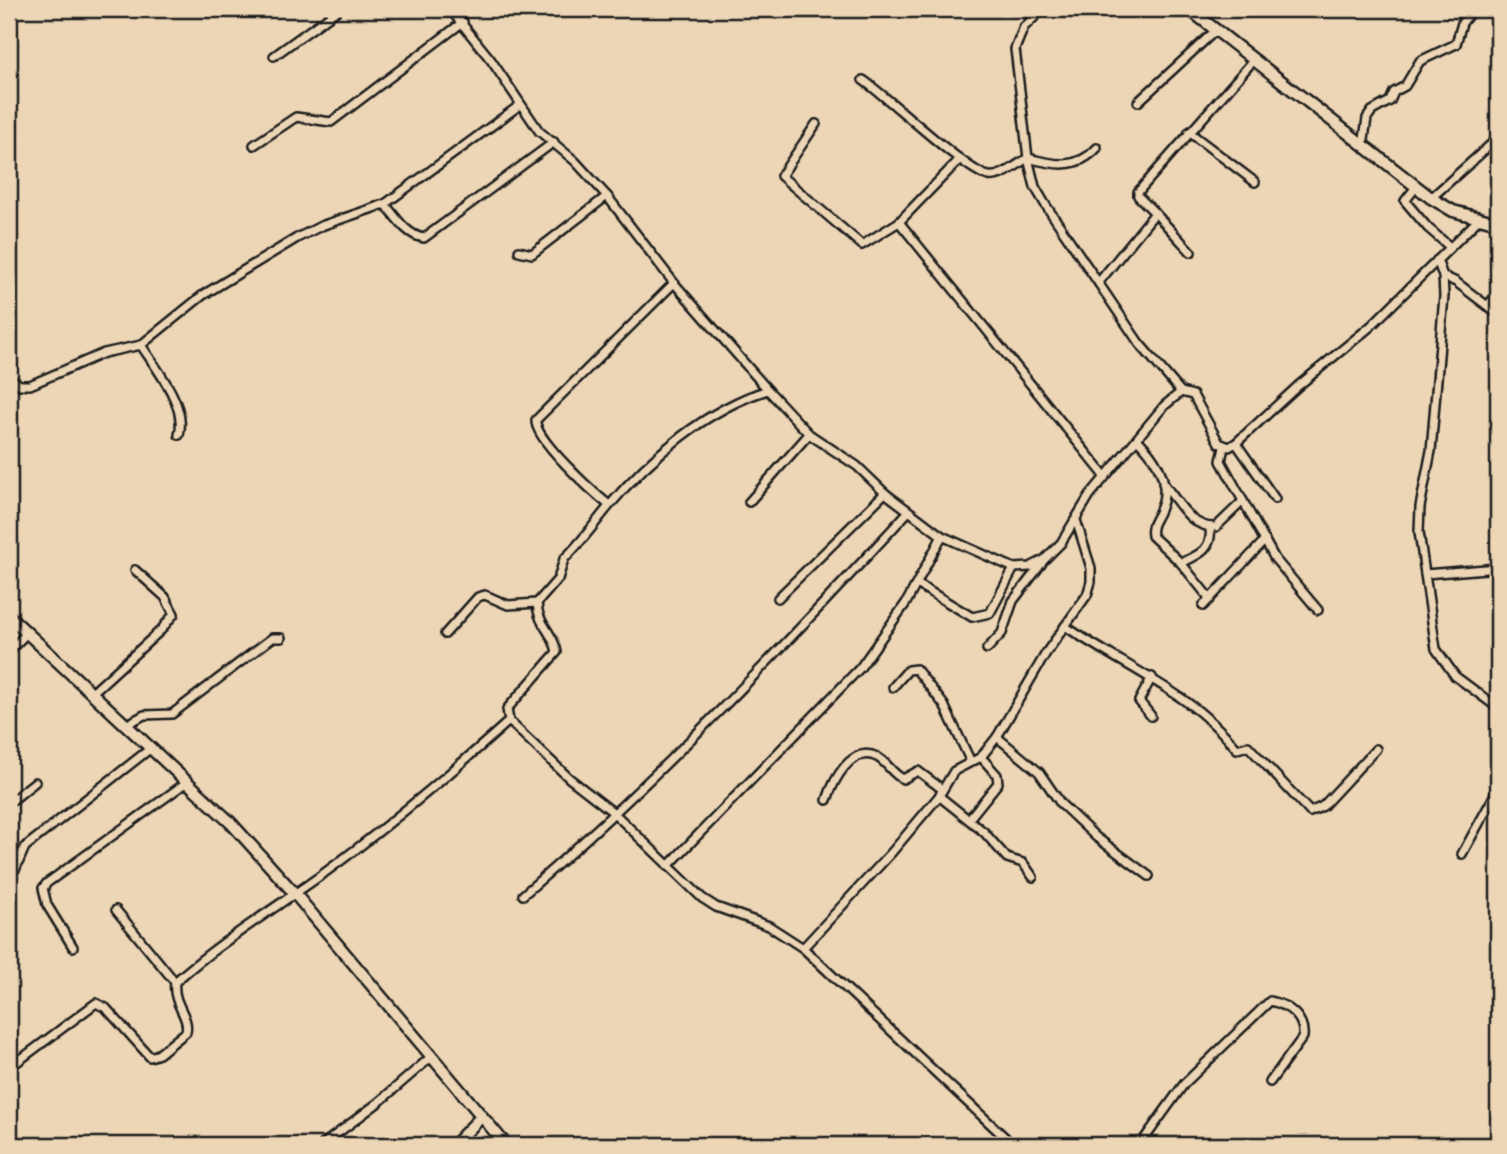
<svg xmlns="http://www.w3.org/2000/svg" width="1507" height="1154" viewBox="0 0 1507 1154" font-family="Pangolin,sans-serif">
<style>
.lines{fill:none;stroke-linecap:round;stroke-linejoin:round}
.minor-casing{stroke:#1c1c1c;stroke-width:12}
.tertiary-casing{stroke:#1c1c1c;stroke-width:15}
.minor{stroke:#edd6b6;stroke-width:7}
.tertiary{stroke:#edd6b6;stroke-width:10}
</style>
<rect width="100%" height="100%" fill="#edd6b6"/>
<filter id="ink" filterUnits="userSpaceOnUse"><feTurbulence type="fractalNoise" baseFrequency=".0143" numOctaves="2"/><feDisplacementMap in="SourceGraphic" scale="14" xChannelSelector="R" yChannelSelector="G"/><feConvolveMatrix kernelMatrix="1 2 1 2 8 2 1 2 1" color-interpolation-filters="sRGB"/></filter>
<g filter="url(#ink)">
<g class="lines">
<defs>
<g id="minor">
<path d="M450,9L491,60L539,131L575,161L607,196L674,283L768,390L809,434L857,466L885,493L942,536L1014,568L1030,567L1044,560L1061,543L1090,495L1164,406L1181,392L1193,395L1219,443L1229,447L1236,443L1298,386L1371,326L1479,219"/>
<path d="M1023,9L1033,17"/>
<path d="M274,56L339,9"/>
<path d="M863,80C888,97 969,174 989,176C1002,178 1017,164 1028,158L1015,49L1024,27L1043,9"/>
<path d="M1138,102L1216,30"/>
<path d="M816,124L781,176L862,245L899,222L959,160"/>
<path d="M1189,132L1255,182"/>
<path d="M254,145L296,117L331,122L463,22"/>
<path d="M1363,146L1367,118L1372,111L1390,101L1394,92L1405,86L1420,61L1456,44L1462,23L1473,9"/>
<path d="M1028,158L1035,187L1045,204L1139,343L1181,392"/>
<path d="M1028,158C1054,165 1077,170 1097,148"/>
<path d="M1416,187L1405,201L1428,228L1450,247"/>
<path d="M1431,198L1498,138"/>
<path d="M385,204C395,216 407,236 424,238L554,142"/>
<path d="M1155,213L1191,252"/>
<path d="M899,222L1105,476"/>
<path d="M519,251L532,254L607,196"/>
<path d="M1437,260L1443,276L1444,296L1431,451L1420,507L1419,532L1425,574L1436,649L1455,676L1498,708"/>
<path d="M1443,276L1456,282L1498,314"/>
<path d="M1099,282L1155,213L1138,196V192L1253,61"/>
<path d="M1488,305L1498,293"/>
<path d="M141,345L203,295L297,238L321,226L385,204L520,105"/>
<path d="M9,378L20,385H30L104,353L141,345C157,370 187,405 179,435"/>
<path d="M1138,440C1156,458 1172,483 1160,510C1156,520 1150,524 1152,536L1181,563L1210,599"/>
<path d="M1236,443L1275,499"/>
<path d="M1224,447L1221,461L1275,559L1318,610"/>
<path d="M1163,483C1178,501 1191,529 1216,527L1243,501"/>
<path d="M749,502L809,434"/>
<path d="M609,505C594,493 533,438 536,420L674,283"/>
<path d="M1181,563C1198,555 1213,550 1210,528"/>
<path d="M1425,574L1498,568"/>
<path d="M917,584L972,617L990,613L1014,568"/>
<path d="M778,598L885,493"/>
<path d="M1203,606L1265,540"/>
<path d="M1065,626C1124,667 1191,692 1237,749L1248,746L1310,812L1323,806L1376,749"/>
<path d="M445,634L478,597L485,595L508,605L537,603"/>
<path d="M987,649L1002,633L1013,601L1042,563"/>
<path d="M9,651L26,634"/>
<path d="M893,687L908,670L916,669L944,705L970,760"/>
<path d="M92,693L161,630L174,614L165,597L135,570"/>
<path d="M1151,716L1139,701L1152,677"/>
<path d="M509,721L569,778L614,813L702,898L716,907L769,926L803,948L1013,1145"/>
<path d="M126,725L144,715L172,714L272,638H281"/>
<path d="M997,737L1039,772L1061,804L1096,837L1149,876"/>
<path d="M939,796L984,832L1007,858L1023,863L1033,877"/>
<path d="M827,800C833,782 851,744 877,757C888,763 892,774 903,779L918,771L942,789"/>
<path d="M9,803L35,782"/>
<path d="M969,819L998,783L997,775L981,757"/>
<path d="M1462,854L1498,789"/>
<path d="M668,866L860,668L906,603L942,536"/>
<path d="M9,873L16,868L25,847L151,748"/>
<path d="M523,895C660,777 786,645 908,512"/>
<path d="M116,910L175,982"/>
<path d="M73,947L47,905L43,888L47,883L187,782"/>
<path d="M803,948L892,852L939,796L954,771L981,757L997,737L1046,653L1087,595L1091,582V568L1076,520"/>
<path d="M9,1068L96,1003L106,1008L150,1057L159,1054L186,1032C190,1016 172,1004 175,982C222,940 276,908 327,871C391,824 450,774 509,721L507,709L557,652C553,631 538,626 537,603L558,579L564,559C581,543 594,524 609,506C649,458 708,408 768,390"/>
<path d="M322,1145L379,1102L431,1057"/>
<path d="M994,1145L1003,1136"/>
<path d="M1140,1145L1184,1084L1270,1001C1289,1005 1305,1018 1303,1037L1270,1082"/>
</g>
<g id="tertiary">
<path d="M1189,9L1431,198L1453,211L1498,223"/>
<path d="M9,616L231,823L295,894L506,1145"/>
<path d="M454,1145L481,1117"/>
</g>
</defs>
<use href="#minor" class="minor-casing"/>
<use href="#tertiary" class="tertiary-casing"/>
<use href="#minor" class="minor"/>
<use href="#tertiary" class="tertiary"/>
</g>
</g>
<rect width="1507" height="1154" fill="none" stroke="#edd6b6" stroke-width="35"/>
<rect x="18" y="18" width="1472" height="1119" fill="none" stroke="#1c1c1c" stroke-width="2.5" filter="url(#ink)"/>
</svg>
